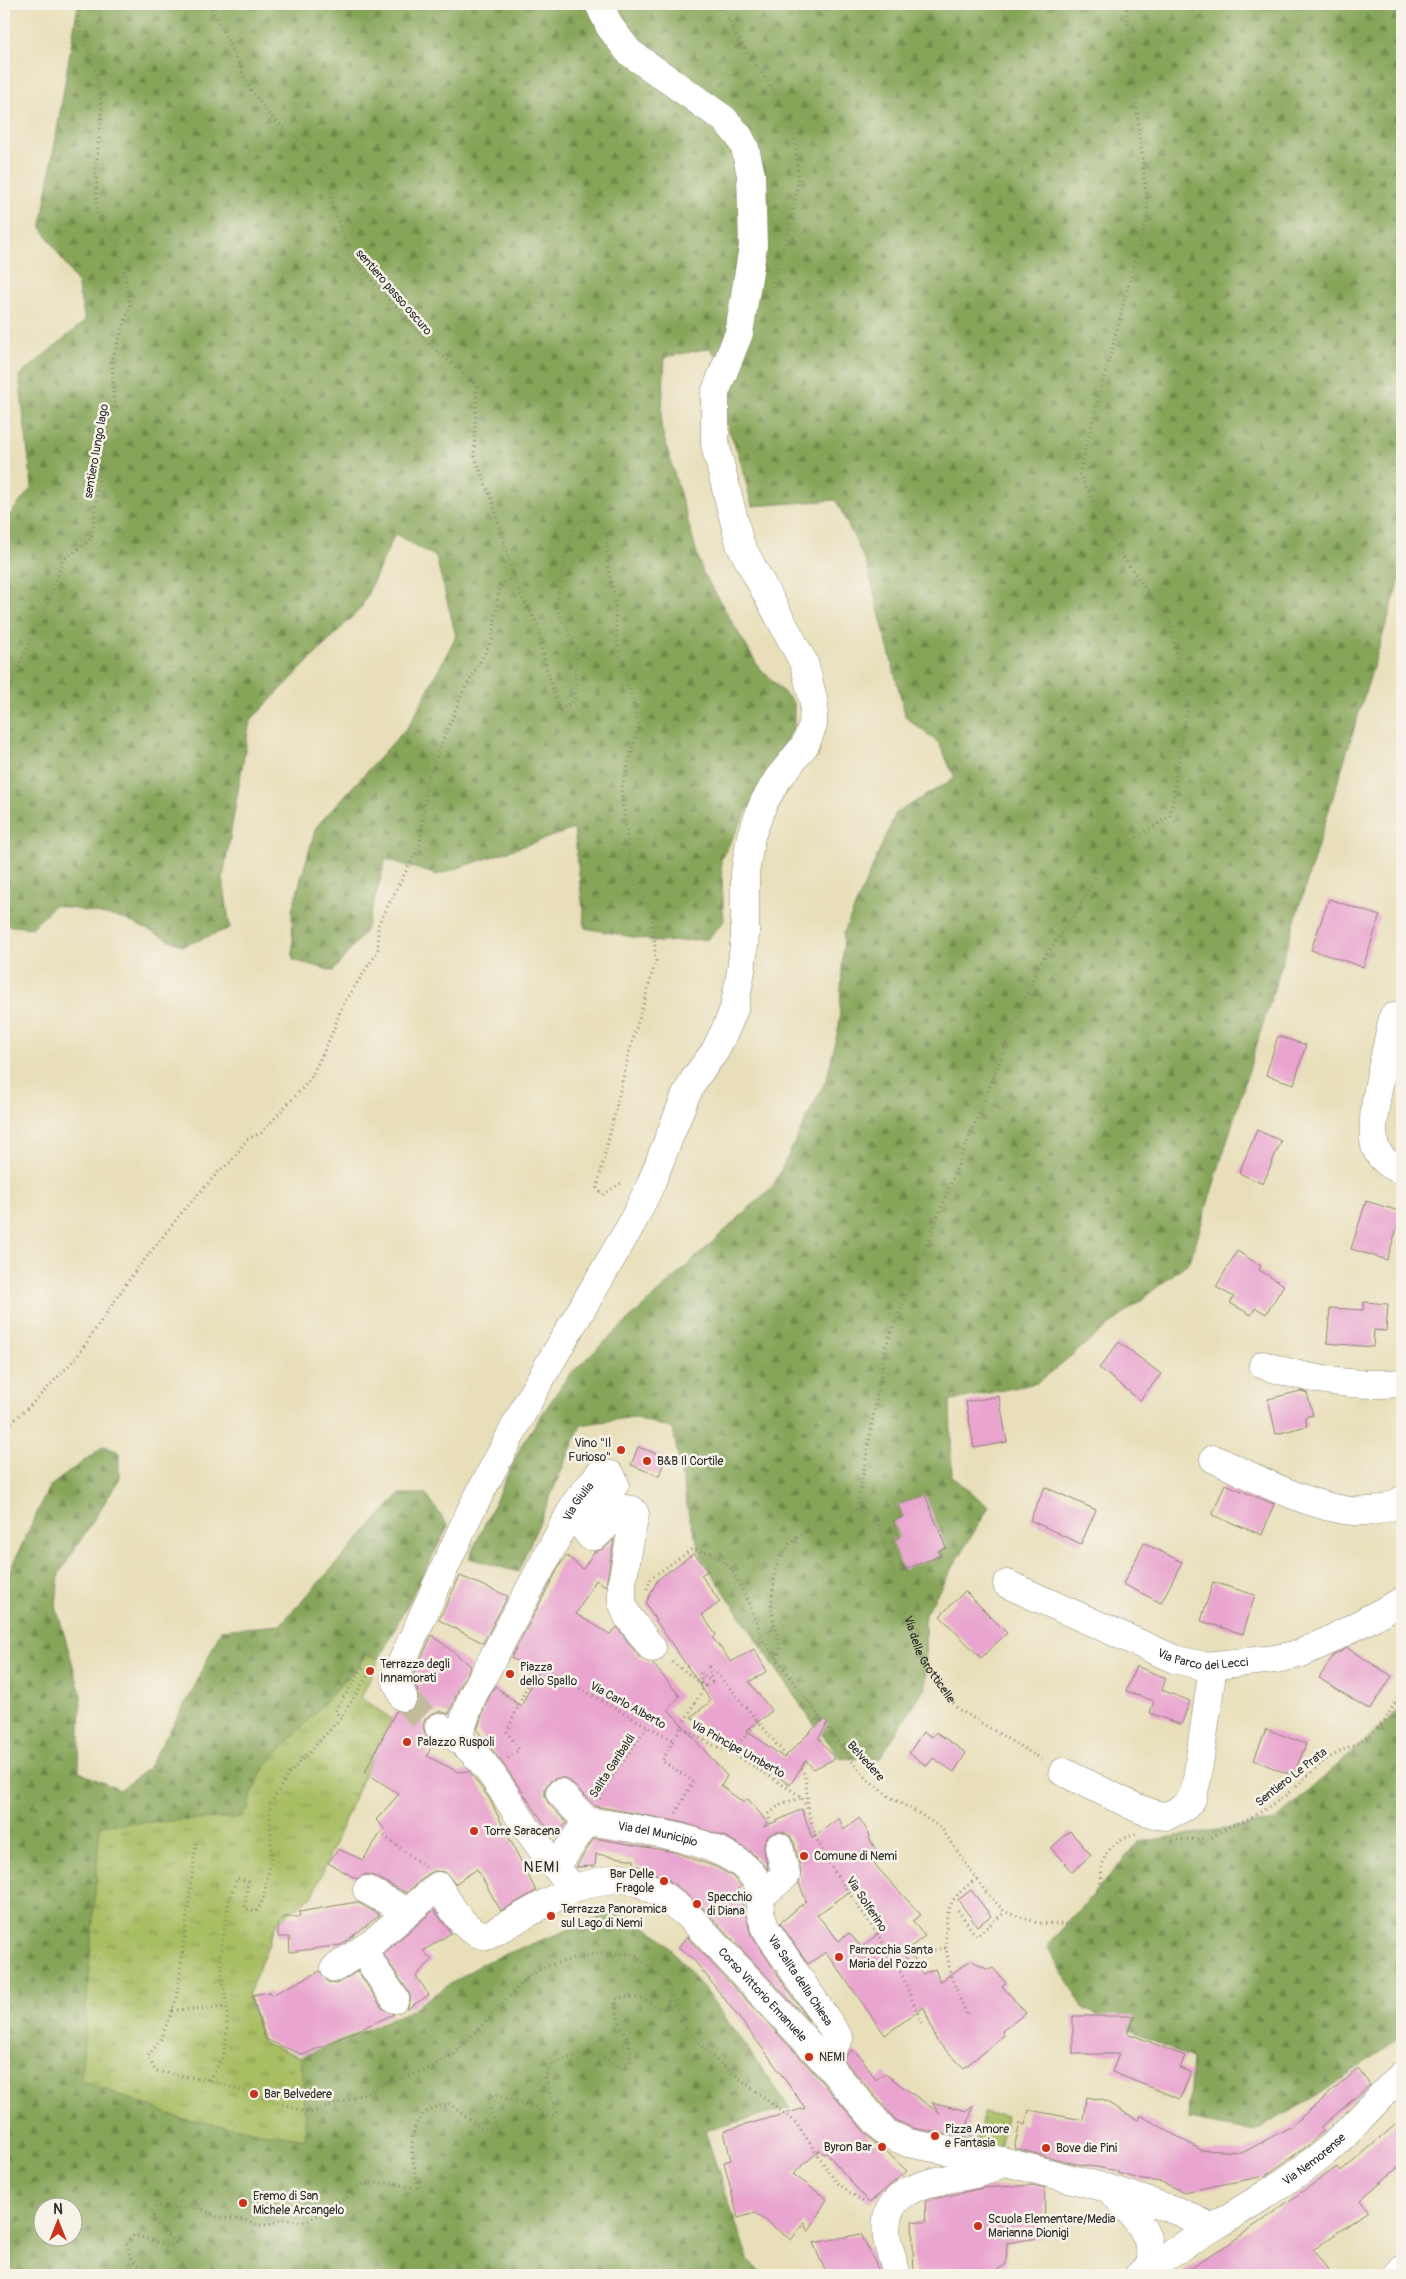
<svg xmlns="http://www.w3.org/2000/svg" width="1406" height="2279" viewBox="0 0 1406 2279" font-family="Pangolin,sans-serif">
<style>
.forest{fill:url(#forest-firs);stroke:#586842;fill-rule:evenodd}
.park{fill:url(#park-tufts);stroke:#6a7447}
.building{fill:#e9a4cf;fill-rule:evenodd}
.lines{fill:none;stroke-linecap:round;stroke-linejoin:round}
.minor-tunnel{stroke:#c2bb9d;stroke-width:28;stroke-dasharray:28 14;stroke-linecap:butt}
.minor-casing{stroke:#8a8572;stroke-width:29}
.major-casing{stroke:#8a8572;stroke-width:29}
.path{stroke:#8a8572;stroke-width:3;stroke-dasharray:1 4;stroke-linecap:butt}
.minor{stroke:#fff;stroke-width:28}
.major{stroke:#fff;stroke-width:28}
.poi-dot{fill:#c8321e;stroke:#f7f3e8;stroke-width:2}
.labels{text-anchor:middle;stroke-width:5;stroke-linejoin:round;paint-order:stroke}
.street-label{font-size:12px;fill:#2b2b2b;stroke:#f7f3e8}
.poi-label{font-size:12px;fill:#2b2b2b;stroke:#f7f3e8;text-anchor:start}
.quarter-label{font-size:15px;letter-spacing:1px;fill:#2b2b2b;stroke:#f7f3e8}
</style>
<defs>
<pattern id="forest-firs" width="22" height="20" patternUnits="userSpaceOnUse" patternTransform="scale(1.25)"><rect width="22" height="20" fill="#86a559"/><path d="M5 1l3.5 6h-7zM16 11l3.5 6h-7z" fill="#6e874a"/></pattern>
<pattern id="park-tufts" width="24" height="20" patternUnits="userSpaceOnUse" patternTransform="scale(1.25)"><rect width="24" height="20" fill="#a8be63"/><path d="M3 7l-1-3M5 7V3M7 7l1-3M15 17l-1-3M17 17v-4M19 17l1-3" fill="none" stroke="#899b52"/></pattern>
</defs>
<rect width="100%" height="100%" fill="#f7f3e8"/>
<filter id="ink" filterUnits="userSpaceOnUse"><feTurbulence type="fractalNoise" baseFrequency=".02" numOctaves="2"/><feDisplacementMap in="SourceGraphic" scale="10" xChannelSelector="R" yChannelSelector="G"/><feConvolveMatrix kernelMatrix="1 2 1 2 8 2 1 2 1" color-interpolation-filters="sRGB"/></filter>
<filter id="wash" filterUnits="userSpaceOnUse"><feTurbulence type="fractalNoise" baseFrequency=".0096" numOctaves="4" result="noise"/><feDisplacementMap in="SourceGraphic" scale="20" xChannelSelector="R" yChannelSelector="G"/><feGaussianBlur stdDeviation="1.12" result="paint"/><feColorMatrix in="noise" values="0 0 0 0 0 0 0 0 0 0 0 0 0 0 0 0 0 1.4 0 .05"/><feComposite in="paint" operator="in"/></filter>
<g filter="url(#wash)">
<rect width="100%" height="100%" fill="#e8dfba"/>
<g class="forest">
<path d="M78,4H1402V573L1190,1261L1037,1383L950,1401L952,1477L989,1507L925,1614L926,1686L879,1759L841,1758L812,1722L703,1560L689,1516L673,1429L633,1417L581,1425L518,1572L469,1558L522,1444L568,1376L773,1186L827,1078L839,1026L844,932L896,813L955,778L939,743L906,718L867,565L836,500L752,506L739,455L720,409L729,375L710,348L665,357L661,427L702,571L758,666L794,703V728L721,859L724,921L708,939L659,942L585,928L574,829L437,875L386,859L366,930L333,971L293,960L292,910L316,827L410,724L456,636L436,557L395,534L361,608L250,721L223,878L230,928L183,946L122,918L54,905L32,928L4,925V522L32,487L19,376L85,321L77,282L41,227Z"/>
<path d="M104,1446L119,1452V1480L59,1574L56,1606L81,1694L79,1772L120,1790L147,1769L191,1694L221,1630L280,1625L400,1494H426L448,1526L379,1659L366,1654L359,1664L321,1705L392,1719L365,1772L313,1895L277,1922L248,1995L263,2042L301,2057L409,2011L483,1963L606,1915L626,1914L662,1938L709,1995L790,2108L705,2131L749,2262L764,2275H4V1583L49,1487ZM42,2206H72V2236H42Z"/>
<path d="M1402,1707V2036L1317,2096L1254,2131L1188,2119L1192,2058L1084,2009L1047,1946L1139,1842L1275,1821Z"/>
</g>
<g class="park">
<path d="M366,1654L379,1659L361,1698L392,1719L365,1772L313,1895L277,1922L248,1995L263,2042L301,2057L306,2139L182,2119L81,2080L100,1825L243,1817L263,1769L359,1665Z"/>
<path d="M984,2112L1007,2117L1000,2147L976,2141Z"/>
</g>
<g id="blocks">
<g class="building">
<path d="M1329,899L1380,916L1363,967L1311,950Z"/>
<path d="M1278,1036L1306,1045L1294,1084L1266,1075Z"/>
<path d="M1257,1130L1281,1141L1263,1184L1239,1173Z"/>
<path d="M1366,1201L1402,1212L1387,1260L1351,1249Z"/>
<path d="M1237,1251L1261,1266L1259,1270L1284,1285L1266,1314L1256,1308L1251,1315L1230,1303L1234,1297L1216,1287Z"/>
<path d="M1364,1302L1388,1304L1386,1331L1374,1330L1373,1347L1327,1343L1330,1308L1363,1310Z"/>
<path d="M1119,1342L1161,1374L1140,1400L1099,1368Z"/>
<path d="M1301,1391L1307,1393L1313,1415L1305,1417L1307,1426L1276,1434L1268,1399Z"/>
<path d="M999,1396L1007,1442L974,1448L966,1402Z"/>
<path d="M638,1447L666,1457L659,1476L631,1465Z"/>
<path d="M1225,1484L1274,1504L1262,1535L1212,1515Z"/>
<path d="M1045,1487L1096,1510L1081,1544L1030,1520Z"/>
<path d="M925,1495L946,1548L938,1551L940,1556L903,1570L892,1540L899,1538L893,1521L903,1517L898,1505Z"/>
<path d="M614,1539L606,1586L596,1580L576,1614L610,1634L617,1627L640,1658L652,1663L680,1696L668,1709L727,1776L721,1786L743,1802L748,1799L767,1822L764,1827L802,1809L812,1838L839,1818L844,1830L859,1818L870,1835L869,1838L881,1858L874,1864L921,1915L912,1921L925,1936L909,1948L922,1974L935,1969L940,1982L971,1960L988,1970L993,1968L1006,1983L1002,1986L1026,2013L1002,2031L1004,2035L964,2068L936,2040L924,2007L885,2035L826,1952L808,1964L780,1923L806,1901L799,1883L801,1871L794,1843L790,1836L783,1832H776L768,1836L764,1843V1850L768,1870L752,1853L729,1838L681,1822L595,1806L571,1782L565,1778H557L549,1782L545,1788V1796L549,1804L567,1823L553,1836L503,1764L477,1730L486,1703L495,1686L521,1707L537,1672L511,1658L561,1563L567,1556L583,1569L594,1552L605,1548ZM856,1887L886,1927L862,1947L849,1933L839,1941L817,1915Z"/>
<path d="M1144,1543L1182,1562L1161,1603L1123,1584Z"/>
<path d="M694,1553L708,1571L701,1575L720,1602L702,1615L716,1635L713,1638L731,1662L754,1649L767,1671L749,1682L772,1711L747,1730L784,1758L823,1719L828,1723L819,1738L835,1759L813,1769L806,1760L790,1785L691,1717L711,1701L656,1621L646,1603L658,1579Z"/>
<path d="M460,1576L508,1596L483,1643L439,1620Z"/>
<path d="M1213,1582L1255,1595L1243,1634L1201,1621Z"/>
<path d="M965,1591L1007,1633L981,1658L940,1616Z"/>
<path d="M432,1635L471,1666L458,1690L449,1714L439,1711L431,1714L425,1719L423,1726L425,1734L433,1742L427,1756L458,1772L469,1771L489,1798L536,1891L501,1911L477,1869L455,1884L445,1872L435,1871L428,1874L406,1893L374,1876L366,1874L357,1879L328,1863L338,1849L363,1860L384,1828L376,1820L399,1794L365,1772L396,1711L408,1712L416,1706L418,1700V1692L412,1678Z"/>
<path d="M1347,1648L1392,1676L1370,1710L1319,1678L1333,1656Z"/>
<path d="M1136,1666L1166,1678L1162,1690L1190,1701L1181,1725L1150,1713L1154,1701L1126,1691Z"/>
<path d="M1266,1729L1306,1744L1293,1776L1254,1760Z"/>
<path d="M923,1732L932,1737L936,1732L966,1753L954,1772L933,1758L927,1766L909,1753Z"/>
<path d="M1070,1831L1091,1855L1072,1872L1051,1848Z"/>
<path d="M594,1838L674,1852L716,1867L732,1876L741,1886L734,1893L744,1907L751,1935L809,2021L701,1906L669,1880L634,1864V1860L596,1854L595,1866L576,1867Z"/>
<path d="M971,1890L991,1916L977,1926L958,1900Z"/>
<path d="M357,1902L380,1915L341,1945L290,1952L289,1937H278V1923L285,1917H300L299,1912Z"/>
<path d="M434,1910L451,1933L423,1951L432,1960L416,1976L429,1995L407,2009L411,1998L408,1991L383,1954Z"/>
<path d="M687,1937L809,2067L874,2143L884,2149L907,2171L869,2203L827,2153L824,2154L820,2150L793,2174L827,2199L808,2232L804,2222L791,2240L755,2213L738,2218L724,2162L731,2160L724,2131L805,2108L767,2054L706,1975L692,1958L678,1948Z"/>
<path d="M320,1971L328,1982L336,1984L358,1971L382,2008L394,2014L303,2055L265,2039L252,1995L269,1992L272,1995Z"/>
<path d="M1073,2016H1135L1127,2033L1185,2056L1180,2068L1191,2072L1180,2099L1112,2072L1119,2054H1073Z"/>
<path d="M852,2050L862,2058L876,2080L884,2073L940,2114L932,2102L967,2111L973,2105L966,2132L977,2140L913,2128L896,2120L843,2059Z"/>
<path d="M1358,2069L1370,2085L1321,2127L1324,2130L1310,2144L1265,2176L1184,2192L1162,2182L1143,2180L1117,2173L1118,2171L1072,2163L1014,2148L1020,2123L1025,2125L1029,2110L1083,2120L1086,2097L1103,2100L1138,2120L1140,2115L1201,2150L1244,2152L1290,2127Z"/>
<path d="M1402,2119V2164L1360,2200L1368,2211L1313,2250L1332,2275H1179L1230,2243L1337,2167L1341,2172Z"/>
<path d="M1033,2185L1045,2188L1044,2237L1007,2243L1006,2264L990,2275H914L912,2221L926,2222L925,2201L983,2188Z"/>
<path d="M861,2234L881,2275H827L813,2243Z"/>
</g>
</g>
</g>
<g filter="url(#ink)">
<use href="#blocks" fill-opacity="0" stroke="#8a8572" stroke-width="1"/>
<g class="lines">
<path class="minor-tunnel" d="M403,1697L423,1718L439,1727"/>
<defs>
<g id="minor">
<path d="M1393,1017C1388,1046 1366,1123 1376,1149C1381,1160 1392,1167 1402,1170"/>
<path d="M1263,1365C1309,1380 1353,1387 1402,1383"/>
<path d="M1214,1459C1263,1480 1353,1535 1402,1500"/>
<path id="s2" d="M1007,1584L1174,1659L1204,1666L1276,1659L1299,1654L1330,1640L1402,1601"/>
<path d="M403,1697L395,1677L469,1514L537,1385L631,1225L650,1186L685,1097L695,1078L715,1051L727,1026L734,1009L741,971L745,936V873L751,836L764,802L777,780L805,745L813,725L814,703L804,663L740,544L715,444V393L739,333L753,246L751,175L745,148L739,136L724,119L629,52L610,27L599,4"/>
<path d="M439,1727C484,1750 501,1791 528,1830C542,1850 557,1870 573,1888"/>
<path id="s3" d="M458,1737L472,1697L576,1502L600,1473L611,1475L615,1484L587,1522L586,1531L590,1536H595L624,1509L632,1510L635,1514L622,1582V1602L627,1615L652,1648"/>
<path d="M1063,1772L1137,1808L1157,1815L1167,1816L1185,1807L1192,1799L1197,1779L1213,1666"/>
<path d="M560,1793L587,1821"/>
<path id="s4" d="M587,1821C634,1829 726,1837 755,1878C762,1888 759,1900 760,1911C761,1917 764,1921 764,1926L839,2038L832,2049L821,2057"/>
<path d="M556,1867L587,1821"/>
<path d="M367,1890L408,1912"/>
<path d="M761,1896L786,1875L779,1847"/>
<path d="M362,1950L395,1999"/>
<path id="s5" d="M335,1968L373,1942L438,1886C451,1905 462,1932 487,1936L573,1888L620,1877L637,1881L661,1894L690,1917L821,2057L886,2133L908,2143L1002,2161L1110,2189L1180,2212L1211,2227"/>
<path d="M1110,2189C1130,2212 1156,2234 1150,2267"/>
<path d="M897,2275C894,2263 889,2250 887,2238C880,2191 923,2183 959,2177C976,2174 989,2172 1002,2161"/>
<path d="M1398,2275L1402,2269"/>
</g>
<g id="major">
<path id="s6" d="M1139,2275C1199,2233 1266,2199 1324,2153C1352,2130 1375,2100 1402,2075"/>
</g>
</defs>
<use href="#minor" class="minor-casing"/>
<use href="#major" class="major-casing"/>
<g class="path">
<path d="M210,4L251,90L271,117L321,159L332,178L331,198L349,255L431,346L477,385L474,455L492,500L514,577"/>
<path d="M721,4L737,37L777,95L792,129L796,148L798,182L793,215L772,287"/>
<path d="M4,710L14,676L49,601L62,561L92,538L100,468L114,402L112,360L130,306L120,249L97,214L96,166L102,107L94,65L79,24V4"/>
<path d="M4,1429L31,1405L76,1358L133,1274L183,1211L220,1170L231,1162L247,1139L261,1133L310,1080L332,1034L342,1006L378,951V925L420,844L427,780L462,694L492,640L500,585L514,577L520,594L538,625L543,655L559,711L575,700L576,648L556,607L564,563L575,526L593,513L606,531L608,567L615,600L617,644L639,725L621,790L632,875L652,915L656,961L629,1053L597,1188L603,1195L624,1181"/>
<path d="M857,1509L885,1348L1037,968L1079,908L1106,857L1170,816L1187,708L1170,623L1114,544L1079,473L1148,212L1126,4"/>
<path d="M647,1589L651,1578L691,1550L711,1553L730,1567L748,1600L763,1640L852,1761L868,1780L890,1797L925,1817L942,1829L985,1891L1005,1912L1039,1923L1077,1925L1112,1930L1126,1915C1120,1901 1115,1890 1101,1885C1100,1857 1108,1843 1136,1834"/>
<path id="s1" d="M778,1659L780,1648L771,1608L776,1566L791,1541L836,1517L857,1509L876,1518L921,1657L958,1709L1043,1760"/>
<path d="M672,1662L705,1686L681,1727C698,1735 713,1748 731,1752L802,1797L810,1815L815,1835L827,1861L897,1963L923,2026"/>
<path d="M701,1684V1673L712,1682L709,1667L720,1677L758,1721"/>
<path d="M502,1692L519,1706"/>
<path d="M341,1718L335,1711L365,1664"/>
<path d="M731,1752L758,1721L786,1756"/>
<path d="M508,1758L519,1750L507,1732L537,1663C582,1690 626,1715 673,1740"/>
<path d="M801,1768L805,1776L809,1812"/>
<path d="M600,1799L617,1769L648,1727"/>
<path d="M676,1813L693,1781L662,1761L681,1727"/>
<path d="M770,1824L769,1814L782,1803L801,1798"/>
<path d="M384,1836L425,1867"/>
<path d="M1172,1840L1209,1839L1232,1825L1250,1819L1285,1796L1325,1760L1371,1735L1384,1722L1402,1691"/>
<path d="M196,1843L177,1997L161,2039L148,2056L155,2071L209,2080L309,2113L350,2100L381,2085L424,2071L454,2054L529,1976L547,1966L598,1953L634,1954L666,1981L683,2024L710,2055L796,2123L837,2183L866,2204"/>
<path d="M958,1910L976,1936L1005,1912"/>
<path d="M946,1948C946,1910 945,1902 976,1879"/>
<path d="M897,1963L917,1953L946,1948L951,1977L967,2015"/>
<path d="M172,2010L227,2007"/>
<path d="M209,2080L223,2057L227,2032V2007L220,1958L229,1900L237,1878L248,1881L245,1908L256,1912L263,1900L271,1857L270,1804L288,1775L341,1718L370,1672H373"/>
<path d="M162,2275C143,2268 130,2266 127,2243L134,2235L170,2246L175,2243L156,2224L152,2212L158,2205L169,2209L201,2208L217,2217L244,2220L258,2225H269L282,2219L305,2222L340,2202L364,2183H393L419,2189C414,2165 403,2130 427,2111C432,2107 443,2106 449,2103L483,2130L496,2127L488,2101L491,2096L497,2095L536,2108L546,2115H554L556,2112L545,2077L552,2064L577,2055L602,2057L619,2068H628C640,2045 612,2022 616,1999C632,1994 646,1999 660,2009L667,2007L670,1995"/>
</g>
<use href="#minor" class="minor"/>
<use href="#major" class="major"/>
</g>
</g>
<g class="poi-dot">
<circle cx="621" cy="1450" r="5"/>
<circle cx="647" cy="1461" r="5"/>
<circle cx="370" cy="1671" r="5"/>
<circle cx="510" cy="1674" r="5"/>
<circle cx="407" cy="1742" r="5"/>
<circle cx="474" cy="1831" r="5"/>
<circle cx="804" cy="1856" r="5"/>
<circle cx="664" cy="1881" r="5"/>
<circle cx="697" cy="1904" r="5"/>
<circle cx="551" cy="1916" r="5"/>
<circle cx="839" cy="1957" r="5"/>
<circle cx="809" cy="2057" r="5"/>
<circle cx="254" cy="2094" r="5"/>
<circle cx="935" cy="2136" r="5"/>
<circle cx="882" cy="2147" r="5"/>
<circle cx="1046" cy="2148" r="5"/>
<circle cx="243" cy="2203" r="5"/>
<circle cx="978" cy="2226" r="5"/>
</g>
<g class="labels">
<g class="street-label">
<text transform="translate(394 292) rotate(49)" y="4">sentiero passo oscuro</text>
<text transform="translate(96 451) rotate(-80)" y="4">sentiero lungo lago</text>
<text dy="4" stroke="none"><textPath href="#s3" startOffset="265">Via Giulia</textPath></text>
<text dy="4" stroke="none"><textPath href="#s2" startOffset="212">Via Parco dei Lecci</textPath></text>
<text dy="4" stroke="none"><textPath href="#s1" startOffset="370">Via delle Grotticelle</textPath></text>
<text transform="translate(628 1705) rotate(29)" y="4">Via Carlo Alberto</text>
<text transform="translate(738 1749) rotate(29)" y="4">Via Principe Umberto</text>
<text transform="translate(866 1761) rotate(48)" y="4">Belvedere</text>
<text transform="translate(612 1766) rotate(-57)" y="4">Salita Garibaldi</text>
<text transform="translate(1291 1777) rotate(-38)" y="4">Sentiero Le Prata</text>
<text dy="4" stroke="none"><textPath href="#s4" startOffset="72">Via del Municipio</textPath></text>
<text transform="translate(867 1904) rotate(56)" y="4">Via Solferino</text>
<text dy="4" stroke="none"><textPath href="#s4" startOffset="296">Via Salita della Chiesa</textPath></text>
<text dy="4" stroke="none"><textPath href="#s5" startOffset="539">Corso Vittorio Emanuele</textPath></text>
<text dy="4" stroke="none"><textPath href="#s6" startOffset="210">Via Nemorense</textPath></text>
</g>
<g class="poi-label">
<text x="611" y="1447" text-anchor="end">Vino "Il<tspan x="611" dy="14">Furioso"</tspan></text>
<text x="657" y="1465">B&amp;B Il Cortile</text>
<text x="380" y="1668">Terrazza degli<tspan x="380" dy="14">Innamorati</tspan></text>
<text x="520" y="1671">Piazza<tspan x="520" dy="14">dello Spallo</tspan></text>
<text x="417" y="1746">Palazzo Ruspoli</text>
<text x="484" y="1835">Torre Saracena</text>
<text x="814" y="1860">Comune di Nemi</text>
<text x="654" y="1878" text-anchor="end">Bar Delle<tspan x="654" dy="14">Fragole</tspan></text>
<text x="707" y="1901">Specchio<tspan x="707" dy="14">di Diana</tspan></text>
<text x="561" y="1913">Terrazza Panoramica<tspan x="561" dy="14">sul Lago di Nemi</tspan></text>
<text x="849" y="1954">Parrocchia Santa<tspan x="849" dy="14">Maria del Pozzo</tspan></text>
<text x="819" y="2061">NEMI</text>
<text x="264" y="2098">Bar Belvedere</text>
<text x="945" y="2133">Pizza Amore<tspan x="945" dy="14">e Fantasia</tspan></text>
<text x="872" y="2151" text-anchor="end">Byron Bar</text>
<text x="1056" y="2152">Bove die Pini</text>
<text x="253" y="2200">Eremo di San<tspan x="253" dy="14">Michele Arcangelo</tspan></text>
<text x="988" y="2223">Scuola Elementare/Media<tspan x="988" dy="14">Marianna Dionigi</tspan></text>
</g>
<g class="quarter-label">
<text x="542" y="1872">NEMI</text>
</g>
</g>
<rect width="1406" height="2279" fill="none" stroke="#f7f3e8" stroke-width="20"/>
<g transform="translate(58 2222)"><circle r="24" fill="#f7f3e8" stroke="#a5a39c"/>
<path d="M0-4L9 19L0 12L-9 19Z" fill="#c8321e"/>
<text y="-8" font-size="14" font-weight="bold" text-anchor="middle" fill="#2b2b2b">N</text>
</g>
</svg>
